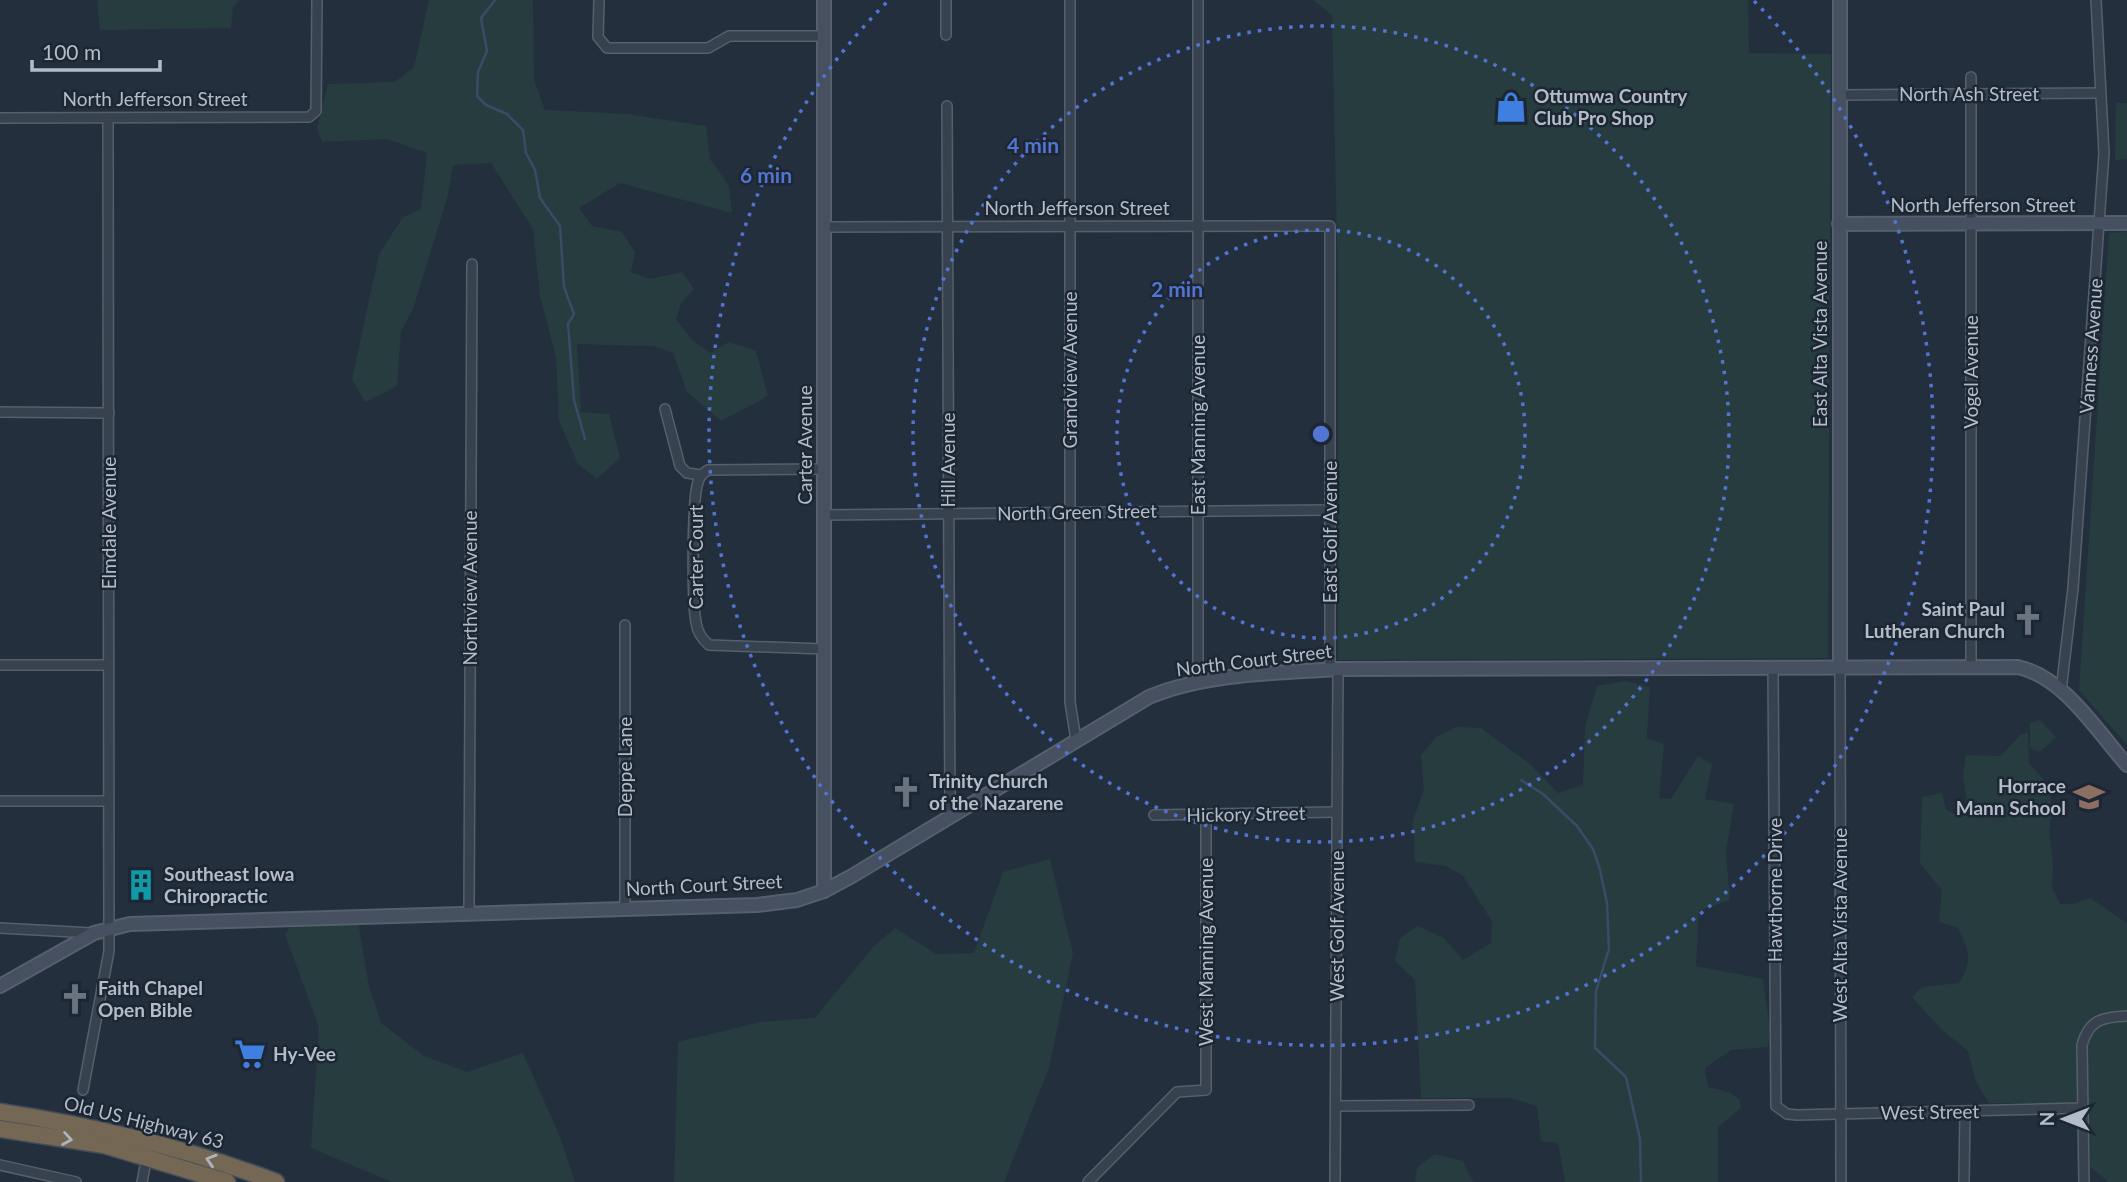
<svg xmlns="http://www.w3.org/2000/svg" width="2127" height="1182" viewBox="0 0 2127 1182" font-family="Lato,sans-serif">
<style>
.green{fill:#263c3f}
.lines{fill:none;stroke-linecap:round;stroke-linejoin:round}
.stream{stroke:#394c67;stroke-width:2.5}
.street-casing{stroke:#565f6c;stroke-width:12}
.secondary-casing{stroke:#565f6c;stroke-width:16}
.highway-casing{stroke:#434c59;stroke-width:19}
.street{stroke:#38414e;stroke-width:9}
.secondary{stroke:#465061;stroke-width:12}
.highway{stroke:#746855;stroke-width:16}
.oneway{stroke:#aeb4bd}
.ring{fill:none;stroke:#5274d3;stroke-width:3.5;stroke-dasharray:3.5 7}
.labels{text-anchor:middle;stroke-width:5;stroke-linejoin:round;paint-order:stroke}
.street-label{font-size:19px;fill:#b4bcc9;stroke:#1d2633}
.poi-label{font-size:19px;font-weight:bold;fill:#b4bcc9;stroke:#1d2633;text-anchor:start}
.centre{fill:#5274d3;stroke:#1d2633;stroke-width:3.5}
.ring-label{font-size:21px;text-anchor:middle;font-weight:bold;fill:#5274d3;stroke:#1d2633;stroke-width:5;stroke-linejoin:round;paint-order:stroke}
</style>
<rect width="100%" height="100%" fill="#242f3e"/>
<g class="green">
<path d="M97,0H240L233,7L231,28L100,30Z"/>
<path d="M429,0H533L534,80L545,110L627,114L706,126L710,159L729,186L732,213L620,183L579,208L592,226L622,232L635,252L631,272L650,279L682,272L694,289L681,303L676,319L691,339L710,353L729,342L756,351L768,396L721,421L687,392L673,353L653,346L577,344L581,412L609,414L620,458L597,479L578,464L559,421L556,357L540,296L533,229L491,163L453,165L448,195L413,309L401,331L397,386L365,402L352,379L379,254L403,217L421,209L427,153L387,139L322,142L317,128L328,84L395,82L414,67Z"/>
<path d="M1313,0H1748L1749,53L1831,54L1828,658L1338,660V285L1332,15Z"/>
<path d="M2116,103H2127V159L2115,160Z"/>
<path d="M2127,232V745L2079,690L2109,233Z"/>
<path d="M1625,681L1650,687L1647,738L1664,744L1659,798L1671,799L1698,756L1712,764L1705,799L1734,804L1726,852L1730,900L1699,911L1696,966L1763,979L1770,1030L1768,1047L1731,1050L1705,1068L1708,1087L1729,1092L1740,1100L1741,1108L1718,1127V1182H1565L1558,1143L1541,1141L1537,1106L1511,1098H1421L1415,980L1395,961L1400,938L1418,926L1444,938L1463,960L1491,943L1492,921L1463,876L1446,866L1415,862L1413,820L1424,790L1421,755L1436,737L1457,727L1481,728L1531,765L1558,793L1583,785L1585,727L1597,686Z"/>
<path d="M2040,720L2056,737L2040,752L2030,748V723Z"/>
<path d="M2028,732L2029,763L2049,786L2052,808L2049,831L2053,865L2052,887L2060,904H2074L2090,898L2127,923V1182H2109L2090,1167L2089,1103H1989L1976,1082L1968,1051L1942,1030L1912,997L1922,987L1959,983C1973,960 1969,952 1958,928L1939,922L1942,890L1920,863L1922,797L1942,793L1946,810L1961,817L1968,809L1963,776L1966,755L2001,756L2020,735Z"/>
<path d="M1050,859L1073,953L1049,1068L1004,1182H674L678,1042L760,1022L815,1018L874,946L895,928L936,954L974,953L1003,872Z"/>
<path d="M357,916L369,986L381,1023L424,1056L467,1072L523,1053L560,1137L575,1182H392L311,1148L319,1027L285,935L294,918Z"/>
<path d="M1434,1154L1463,1161L1473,1182H1415L1417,1168Z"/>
</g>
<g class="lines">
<g class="stream">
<path d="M495,0L481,18L487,51L478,72L477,96L486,105L507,114L523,130L526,153L535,170L540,198L560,226L564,287L574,314L568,324L574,400L585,439"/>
<path d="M1521,780L1543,794L1577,826L1593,849L1600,870L1607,903L1609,949L1596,991L1595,1048L1626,1077L1640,1139L1641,1182"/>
</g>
<defs>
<g id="street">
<path d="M599,0L598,37L607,48H708L729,36H824"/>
<path d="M946,0V35"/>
<path d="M1070,0V702L1076,740"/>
<path d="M1198,0V682"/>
<path d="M1971,77V667"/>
<path d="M1840,95L2099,93"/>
<path d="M947,106L950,814"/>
<path d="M0,118L309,117L316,111L317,0"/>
<path d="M824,227L1330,226V670"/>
<path d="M665,409L680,466L687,473L701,475"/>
<path d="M0,412L109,413"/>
<path d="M824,469L708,470C702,474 700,476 698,482C692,499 692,602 696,622C697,632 702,639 709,645L824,649"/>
<path d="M824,515L1330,510"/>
<path d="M0,665H108"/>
<path d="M1773,668L1776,1106L1787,1114L1797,1115L2082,1108"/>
<path d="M1840,668L1841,1182"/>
<path d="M2061,691L2073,588L2104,153L2096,0"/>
<path d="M0,801H108"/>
<path d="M1154,815L1337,812"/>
<path d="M625,909V625"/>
<path d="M469,912L472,264"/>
<path d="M0,928L92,933"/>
<path d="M83,1090L109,951L108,118"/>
<path d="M1336,1106L1469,1105"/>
<path d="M0,1165L76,1182"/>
<path d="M142,1182L147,1156"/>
<path d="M1088,1182L1177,1092L1206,1090V814"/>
<path d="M1335,1182L1338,669"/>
<path d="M1964,1182L1965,1111"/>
<path d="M2084,1182L2082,1045C2089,1020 2102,1017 2127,1016"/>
</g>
<g id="secondary">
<path d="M1839,224L2127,223"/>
<path d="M1840,668V0"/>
<path d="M824,891V0"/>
<path d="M0,986L94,933L130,924L757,905L797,900L824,891L852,876L1149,697C1206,673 1277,673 1338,669L2018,667C2064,677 2097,731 2127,765"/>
</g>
<g id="highway">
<path d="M0,1112C94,1126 186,1148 276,1182"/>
<path d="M0,1129L104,1145L227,1182"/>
</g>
</defs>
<use href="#street" class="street-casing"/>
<use href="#secondary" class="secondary-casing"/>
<use href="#highway" class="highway-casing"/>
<use href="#street" class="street"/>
<use href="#secondary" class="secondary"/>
<use href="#highway" class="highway"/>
</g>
<defs><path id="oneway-chevron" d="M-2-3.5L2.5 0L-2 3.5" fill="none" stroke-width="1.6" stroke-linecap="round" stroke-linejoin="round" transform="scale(1.75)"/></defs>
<g class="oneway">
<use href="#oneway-chevron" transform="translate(67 1139) rotate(9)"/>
<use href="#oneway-chevron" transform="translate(211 1160) rotate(-163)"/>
</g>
<g class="ring">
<circle cx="1321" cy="434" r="204"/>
<circle cx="1321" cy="434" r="408"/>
<path d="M1754 1A612 612 0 1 1 888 1"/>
</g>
<defs>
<symbol id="shop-bare" viewBox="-9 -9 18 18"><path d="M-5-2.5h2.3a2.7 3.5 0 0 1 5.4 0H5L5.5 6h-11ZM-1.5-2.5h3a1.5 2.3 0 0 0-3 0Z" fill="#3f7fe0" stroke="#1d2633" stroke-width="2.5" paint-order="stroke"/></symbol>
<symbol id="church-bare" viewBox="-9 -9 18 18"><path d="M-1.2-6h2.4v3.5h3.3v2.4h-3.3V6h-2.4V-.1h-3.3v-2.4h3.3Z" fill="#6b7280" stroke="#1d2633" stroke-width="2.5" paint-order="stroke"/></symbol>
<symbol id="school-bare" viewBox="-9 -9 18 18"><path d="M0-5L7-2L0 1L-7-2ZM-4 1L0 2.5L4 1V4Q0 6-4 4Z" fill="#8d6e63" stroke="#1d2633" stroke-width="2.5" paint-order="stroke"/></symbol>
<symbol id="building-bare" viewBox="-9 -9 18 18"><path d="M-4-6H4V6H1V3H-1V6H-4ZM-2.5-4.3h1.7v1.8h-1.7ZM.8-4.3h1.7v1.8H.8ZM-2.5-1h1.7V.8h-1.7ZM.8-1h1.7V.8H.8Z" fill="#0f9aa8" stroke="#1d2633" stroke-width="2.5" paint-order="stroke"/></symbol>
<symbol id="supermarket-bare" viewBox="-9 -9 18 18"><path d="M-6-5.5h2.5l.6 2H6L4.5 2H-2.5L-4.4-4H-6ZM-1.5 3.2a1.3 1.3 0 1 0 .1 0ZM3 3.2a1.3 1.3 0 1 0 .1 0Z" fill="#3f7fe0" stroke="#1d2633" stroke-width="2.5" paint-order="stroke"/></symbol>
</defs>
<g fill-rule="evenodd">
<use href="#shop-bare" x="1489" y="85" width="44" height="44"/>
<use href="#church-bare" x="2006" y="598" width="44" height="44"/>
<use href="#church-bare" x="884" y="770" width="44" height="44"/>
<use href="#school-bare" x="2067" y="775" width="44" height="44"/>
<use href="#building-bare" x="119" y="863" width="44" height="44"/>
<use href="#church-bare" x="53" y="977" width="44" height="44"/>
<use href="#supermarket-bare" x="228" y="1032" width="44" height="44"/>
</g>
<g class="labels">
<g class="street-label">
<text x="1969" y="101">North Ash Street</text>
<text x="155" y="106">North Jefferson Street</text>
<text x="1983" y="212">North Jefferson Street</text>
<text x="1077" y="215">North Jefferson Street</text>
<text transform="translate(1820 334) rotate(-90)" y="7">East Alta Vista Avenue</text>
<text transform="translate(2091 346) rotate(-86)" y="7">Vanness Avenue</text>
<text transform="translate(1070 370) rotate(-90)" y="7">Grandview Avenue</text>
<text transform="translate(1971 372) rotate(-90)" y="7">Vogel Avenue</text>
<text transform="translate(1198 425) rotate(-90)" y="7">East Manning Avenue</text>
<text transform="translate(805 445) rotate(-90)" y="7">Carter Avenue</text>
<text transform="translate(948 460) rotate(-90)" y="7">Hill Avenue</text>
<text transform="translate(1077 512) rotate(-1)" y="7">North Green Street</text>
<text transform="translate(109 523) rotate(-90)" y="7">Elmdale Avenue</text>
<text transform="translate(1330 532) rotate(-90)" y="7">East Golf Avenue</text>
<text transform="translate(696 557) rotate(-90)" y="7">Carter Court</text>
<text transform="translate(470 588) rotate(-90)" y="7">Northview Avenue</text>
<text transform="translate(1254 660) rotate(-7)" y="7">North Court Street</text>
<text transform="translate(625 767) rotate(-90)" y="7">Deppe Lane</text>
<text transform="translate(1246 814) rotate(-1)" y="7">Hickory Street</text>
<text transform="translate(704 885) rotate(-3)" y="7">North Court Street</text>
<text transform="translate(1775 890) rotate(-90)" y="7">Hawthorne Drive</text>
<text transform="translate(1840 925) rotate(-90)" y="7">West Alta Vista Avenue</text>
<text transform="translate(1337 926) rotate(-90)" y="7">West Golf Avenue</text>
<text transform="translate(1206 952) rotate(-90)" y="7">West Manning Avenue</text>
<text transform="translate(1930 1112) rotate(-1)" y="7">West Street</text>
<text transform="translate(144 1122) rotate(14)" y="7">Old US Highway 63</text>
</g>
<g class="poi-label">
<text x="1534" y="103">Ottumwa Country<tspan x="1534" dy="22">Club Pro Shop</tspan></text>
<text x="2005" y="616" text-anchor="end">Saint Paul<tspan x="2005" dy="22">Lutheran Church</tspan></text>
<text x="929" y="788">Trinity Church<tspan x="929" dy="22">of the Nazarene</tspan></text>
<text x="2066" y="793" text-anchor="end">Horrace<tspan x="2066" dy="22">Mann School</tspan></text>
<text x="164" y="881">Southeast Iowa<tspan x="164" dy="22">Chiropractic</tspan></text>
<text x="98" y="995">Faith Chapel<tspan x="98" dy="22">Open Bible</tspan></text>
<text x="273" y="1061">Hy-Vee</text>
</g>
</g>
<circle cx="1321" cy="434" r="10" class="centre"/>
<g class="ring-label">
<text x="1033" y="153">4 min</text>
<text x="766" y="183">6 min</text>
<text x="1177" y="297">2 min</text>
</g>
<g transform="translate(2064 1119) rotate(270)" stroke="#1d2633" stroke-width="5" paint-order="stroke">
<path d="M0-5L12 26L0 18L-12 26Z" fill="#b4bcc9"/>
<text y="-10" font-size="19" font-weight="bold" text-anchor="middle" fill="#b4bcc9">N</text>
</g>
<path d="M32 60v10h128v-10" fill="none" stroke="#b4bcc9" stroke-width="3.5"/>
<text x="42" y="60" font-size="21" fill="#b4bcc9" stroke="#1d2633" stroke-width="5" paint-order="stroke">100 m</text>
</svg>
